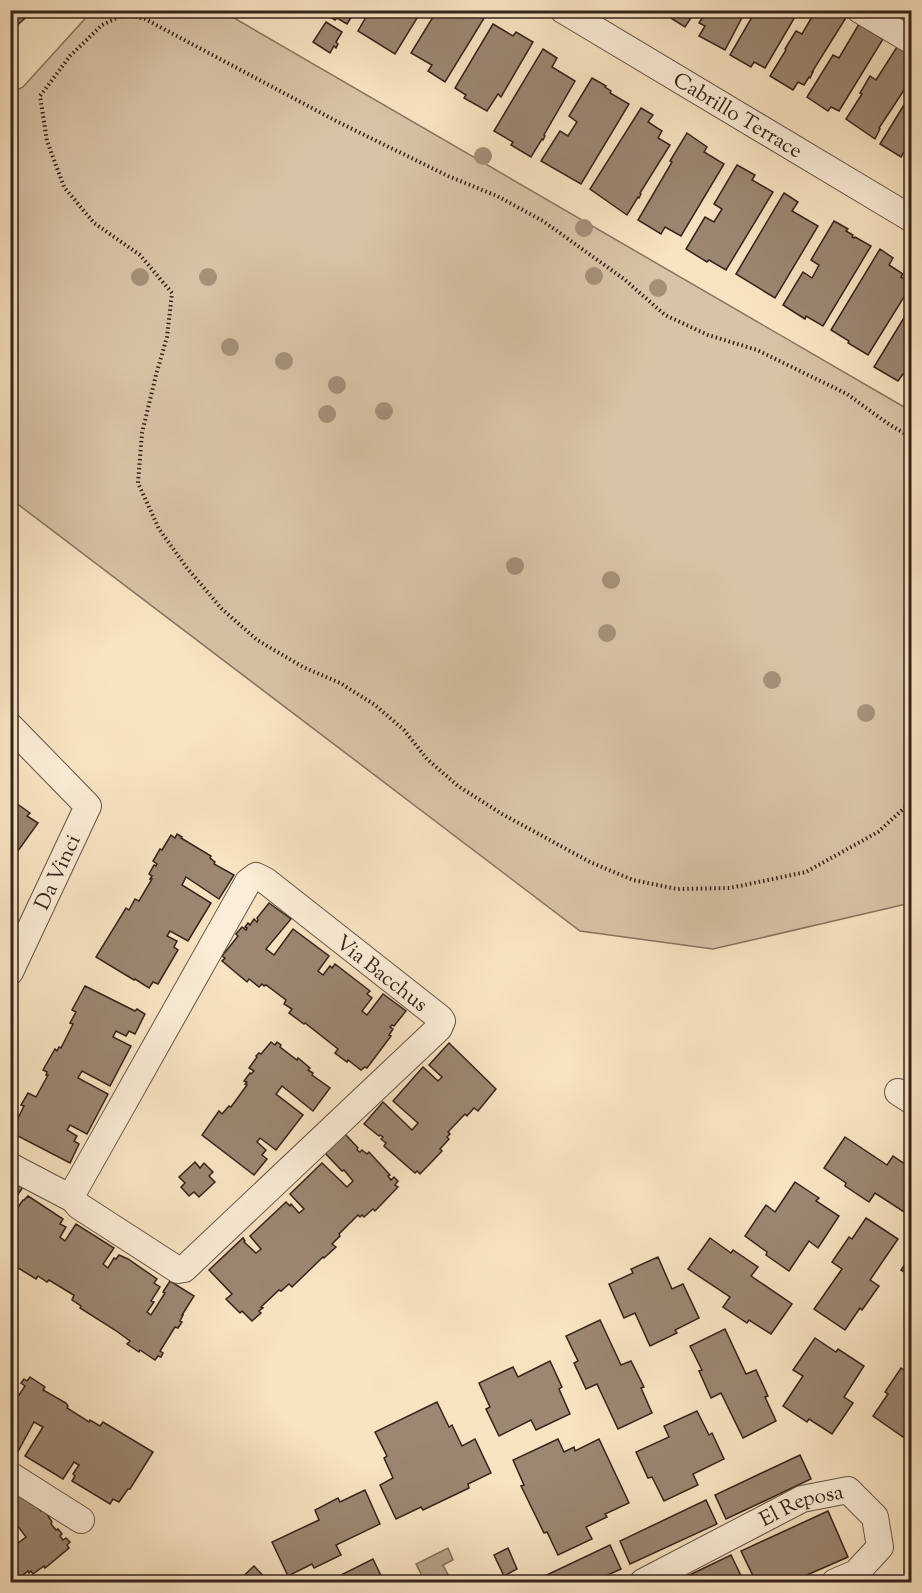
<svg xmlns="http://www.w3.org/2000/svg" width="922" height="1593" viewBox="0 0 922 1593" font-family="'Sorts Mill Goudy',serif">
<style>
.green{fill:#d8c3a6;stroke:#867360;stroke-width:1.5}
.water{fill:#b6a289;stroke:#826f5d;stroke-width:1.5}
.building{fill:#9b8772;stroke:#35231b;stroke-width:1.5}
.lines{fill:none;stroke-linecap:round;stroke-linejoin:round}
.minor-casing{stroke:#665345;stroke-width:28}
.path{stroke:#35231b;stroke-width:4;stroke-dasharray:1.5 3;stroke-linecap:butt}
.minor{stroke:#fbedd7;stroke-width:26}
.tree{fill:#a49079}
.labels{text-anchor:middle;stroke-width:4.5;stroke-linejoin:round;paint-order:stroke}
.street-label{font-size:21px;fill:#35231b;stroke:#fbedd7}
</style>
<rect width="100%" height="100%" fill="#f9e4c2"/>
<filter id="stains"><feTurbulence type="fractalNoise" baseFrequency=".00333" numOctaves="4"/><feColorMatrix values="0 0 0 0 .2 0 0 0 0 .09 0 0 0 0 .02 0 0 0 .5 -.17"/></filter>
<radialGradient id="worn" r=".72"><stop offset=".6" stop-color="#630" stop-opacity="0"/><stop offset="1" stop-color="#630" stop-opacity=".3"/></radialGradient>
<path class="green" d="M92,11H222L911,411V903L713,949L580,931L11,499V93L23,87Z"/>
<path class="water" d="M448,1548L453,1560L443,1565L452,1582H425L416,1564Z"/>
<g class="building">
<path d="M10,10H27L30,14L15,27L10,22Z"/>
<path d="M319,10H356L347,24L337,18L335,20Z"/>
<path d="M370,10H422L395,54L358,31Z"/>
<path d="M441,10H478L486,15L445,82L428,71L432,65L411,53L436,12L439,14Z"/>
<path d="M658,10H696L685,27Z"/>
<path d="M707,10H746L725,50L699,36L705,26L699,23Z"/>
<path d="M756,10L763,13L765,10H799L765,68L754,62L751,67L730,55Z"/>
<path d="M816,10H837L847,16L812,72H813L810,78L809,77L804,85L798,82L793,90L770,76L786,50L785,49L796,31L802,34Z"/>
<path d="M326,22L342,32L336,42L338,44L336,48L334,46L330,53L313,42Z"/>
<path d="M493,24L513,36L516,32L533,42L501,97L498,94L487,111L464,98L466,95L455,88Z"/>
<path d="M859,24L883,39L839,111L831,107L828,111L807,97L833,55L839,58Z"/>
<path d="M897,47L912,56V78L879,128L880,129L875,139L846,119L862,94L860,93L870,76L876,80Z"/>
<path d="M543,49L557,58L552,67L575,81L544,135L545,136L543,140L542,139L531,157L511,145L513,142L494,131Z"/>
<path d="M592,78L606,86L605,87L611,91L610,93L629,104L581,184L541,161L560,131L568,136L577,122L569,116Z"/>
<path d="M907,100L912,102V157L904,152L901,157L880,144Z"/>
<path d="M641,108L653,115L648,122L662,131L658,138L670,145L640,193L641,194L639,198L638,197L627,215L590,189Z"/>
<path d="M687,133L707,147L704,152L724,164L681,236L665,227L661,234L638,220L672,162L670,161Z"/>
<path d="M737,165L755,175L752,180L773,192L726,270L709,260L707,262L686,249L705,217L714,222L722,209L714,204Z"/>
<path d="M784,193L798,202L792,211L818,226L775,298L736,274Z"/>
<path d="M834,221L848,229L846,231L853,235L852,237L854,238L855,237L871,246L823,326L806,316L805,319L783,305L803,272L812,278L819,265L811,260Z"/>
<path d="M880,249L893,258L889,265L903,274L901,277L912,284L868,355L848,343L849,341L831,330Z"/>
<path d="M912,301V380L903,374L898,381L874,367L910,308L908,307Z"/>
<path d="M16,803L30,813L27,816L38,823L10,862V805L13,807Z"/>
<path d="M177,834L182,837L181,838L211,856L210,858L215,862L214,864L234,875L219,899L186,877L182,885L211,903L188,941L170,931L167,936L177,941L174,947L178,950L158,984L153,982L149,988L135,979L134,980L96,957L126,908L129,910L135,899L139,901L152,879H150L152,876L149,874L154,865L156,866L157,864L153,861L160,849L162,850L171,835L175,838Z"/>
<path d="M269,903L291,919L266,949L274,955L293,929L329,956L318,971L323,975L330,966L332,968L335,964L370,991L367,994L372,998L362,1011L367,1015L383,994L406,1011L394,1026L392,1025L390,1027L393,1029L389,1035L391,1036L367,1068L365,1067L361,1070L348,1060L347,1062L335,1053L338,1049L305,1023L304,1024L289,1013L292,1009L284,1004L286,1000L266,985L264,986L262,984L259,987L249,979L247,982L222,961L225,958L222,956L238,936L236,934L242,927L246,930L247,928L245,927L248,923L250,925L254,919L257,922L258,920L257,918Z"/>
<path d="M85,986L135,1011L137,1009L145,1014L135,1034L129,1031L126,1036L116,1031L113,1037L131,1046L110,1086L82,1071L78,1078L108,1094L87,1134L70,1125L67,1130L77,1136L74,1141L79,1144L70,1163L14,1134L15,1132L12,1130L24,1106L21,1105L28,1093L36,1097L48,1075H46L47,1072L43,1070L55,1049L57,1051L59,1047L61,1048L73,1024L70,1023L76,1012L72,1010Z"/>
<path d="M271,1042L275,1045L277,1042L281,1045L280,1047L297,1060L298,1058L310,1068L308,1070L313,1073L312,1075L330,1088L313,1111L282,1086L276,1094L303,1115L276,1150L260,1138L257,1142L266,1150L262,1155L267,1159L254,1175L202,1135L219,1111L222,1114L229,1106L231,1107L247,1085L245,1084L247,1082L244,1081L250,1073L251,1074L254,1071L249,1068L257,1057L256,1056L259,1053L261,1054Z"/>
<path d="M449,1043L496,1089L478,1111L474,1108L467,1116L465,1114L448,1132L450,1134L447,1137L449,1139L440,1149L442,1151L420,1174L417,1171L415,1173L384,1146L386,1143L381,1139L383,1137L380,1135L379,1136L364,1124L383,1102L412,1130L418,1123L393,1101L423,1067L438,1081L442,1077L429,1065Z"/>
<path d="M345,1134L358,1148L357,1150L360,1152L362,1150L367,1154L369,1152L390,1175L388,1176L391,1180L394,1177L398,1181L395,1185L398,1187L375,1211L373,1209L364,1217L362,1215L360,1217L358,1215L339,1234L340,1236L332,1244L336,1247L324,1258L323,1257L292,1287L289,1284L281,1291L279,1290L261,1307L263,1308L259,1311L261,1313L252,1321L242,1311L240,1313L226,1299L232,1294L209,1270L243,1238L245,1241L244,1242L256,1253L261,1249L250,1236L286,1202L290,1206L291,1204L299,1213L304,1209L290,1194L322,1163L347,1187L353,1181L344,1170L342,1171L325,1153Z"/>
<path d="M845,1137L887,1165L893,1156L912,1169V1217L875,1193L869,1202L845,1186L846,1183L824,1168Z"/>
<path d="M195,1162L200,1168L204,1163L213,1172L209,1176L215,1182L199,1197L194,1192L189,1196L181,1187L185,1183L179,1177Z"/>
<path d="M10,1179L23,1187L10,1206Z"/>
<path d="M795,1182L819,1198L816,1201L839,1216L818,1248L809,1241L789,1271L766,1255L767,1252L745,1236L766,1205L775,1212Z"/>
<path d="M28,1196L63,1219L60,1224L66,1227L60,1237L65,1241L76,1224L114,1248L103,1264L108,1268L114,1258L116,1259L119,1255L128,1259L157,1279L154,1283L160,1287L151,1301L154,1302L147,1312L151,1315L165,1293L163,1292L170,1281L194,1296L182,1315H183L180,1321L182,1322L178,1328L175,1327L160,1351L163,1353L161,1357L158,1356L155,1360L140,1350L139,1352L127,1344L130,1341L115,1330L80,1308L81,1306L72,1300L74,1295L72,1294L49,1280L47,1282L38,1276L36,1279L10,1263V1214L12,1212L14,1213L23,1200H24Z"/>
<path d="M866,1218L898,1239L870,1280L879,1286L862,1310L860,1308L845,1330L814,1309L842,1269L832,1262L849,1237L852,1239Z"/>
<path d="M710,1238L731,1253L733,1250L758,1267L751,1276L792,1304L771,1334L749,1320L747,1323L723,1307L730,1297L688,1269Z"/>
<path d="M912,1254V1277L901,1270Z"/>
<path d="M658,1257L672,1289L683,1284L699,1318L675,1330L677,1333L650,1346L635,1313L624,1318L609,1284L633,1273L631,1269Z"/>
<path d="M600,1320L621,1365L631,1361L644,1387L641,1388L652,1413L618,1429L597,1384L586,1389L574,1363L578,1361L566,1336Z"/>
<path d="M725,1329L746,1374L756,1370L768,1396L765,1397L776,1421L743,1438L721,1393L711,1398L699,1371L702,1370L690,1346Z"/>
<path d="M815,1338L836,1352L838,1349L864,1366L844,1397L853,1403L832,1434L809,1419L807,1422L783,1406L803,1376L793,1370Z"/>
<path d="M550,1361L562,1387L559,1389L570,1414L536,1430L531,1420L499,1436L486,1409L490,1407L479,1383L513,1367L518,1377Z"/>
<path d="M901,1368L910,1374L912,1372V1425L903,1437L873,1416L888,1394L885,1392Z"/>
<path d="M30,1377L45,1387L43,1390L66,1403L68,1406L67,1408L89,1422L90,1420L100,1426L103,1422L153,1452L130,1489H128L119,1502L113,1499L110,1504L72,1481L75,1476L73,1474L79,1465L74,1462L63,1479L25,1456L43,1427L34,1422L15,1457L10,1454V1403L14,1397L17,1398L25,1386L21,1383L24,1379L27,1381Z"/>
<path d="M437,1402L449,1427L452,1425L462,1446L475,1439L491,1473L468,1484L469,1488L423,1510L421,1507L396,1519L380,1485L393,1478L384,1458L387,1456L375,1432Z"/>
<path d="M697,1411L709,1435L712,1433L724,1459L693,1474L698,1485L664,1501L652,1477L648,1478L636,1452L669,1437L664,1426Z"/>
<path d="M558,1439L564,1452L574,1447L575,1451L599,1439L629,1503L605,1514L607,1517L586,1527L592,1539L558,1555L547,1532L544,1533L521,1486L524,1485L513,1460Z"/>
<path d="M800,1455L811,1479L726,1519L715,1495Z"/>
<path d="M23,1490L37,1507L41,1511L44,1509L52,1522L51,1524L56,1530L58,1529L62,1534L60,1536L63,1540L66,1538L70,1542L67,1545L69,1548L45,1568L44,1566L33,1574L31,1571L29,1573L28,1571L14,1582H10V1533L18,1543L26,1537L17,1525L15,1526L10,1521V1499Z"/>
<path d="M365,1490L380,1524L336,1545L341,1555L314,1568L312,1564L288,1576L272,1542L319,1520L315,1510L338,1498L340,1502Z"/>
<path d="M706,1500L717,1524L630,1564L620,1541Z"/>
<path d="M828,1511L848,1557L791,1582H756L741,1551Z"/>
<path d="M610,1545L621,1569L592,1582H532Z"/>
<path d="M508,1548L517,1569L504,1576L494,1555Z"/>
<path d="M731,1555L744,1582H675Z"/>
<path d="M373,1559L384,1582H343L339,1576Z"/>
<path d="M254,1566L269,1582H237Z"/>
</g>
<g class="lines">
<defs>
<g id="minor">
<path id="s1" d="M563,10L912,219"/>
<path d="M860,10L912,41"/>
<path d="M10,726L88,806L10,972"/>
<path d="M256,876L266,881L440,1018L442,1021L439,1028L184,1269L178,1270L79,1206L73,1199L74,1191L248,882Z"/>
<path d="M898,1092L912,1101"/>
<path d="M10,1166L73,1199"/>
<path d="M10,1475L81,1520"/>
<path id="s2" d="M643,1582L802,1499L848,1490L875,1517L880,1547L856,1573L835,1582"/>
</g>
</defs>
<use href="#minor" class="minor-casing"/>
<path class="path" d="M912,438L887,423L847,394L757,350L708,335L665,315L624,279L543,221L497,196L448,176L340,123L145,19L125,14L102,25L70,56L40,96L47,141L64,187L94,223L140,255L172,293L167,337L156,375L142,433L138,483L159,529L187,568L222,609L257,640L303,667L340,683L375,705L404,730L427,759L458,786L502,814L590,862L633,880L677,889L730,888L806,872L878,832L912,801"/>
<use href="#minor" class="minor"/>
</g>
<g class="tree">
<circle cx="483" cy="156" r="9"/>
<circle cx="584" cy="228" r="9"/>
<circle cx="594" cy="276" r="9"/>
<circle cx="140" cy="277" r="9"/>
<circle cx="208" cy="277" r="9"/>
<circle cx="658" cy="288" r="9"/>
<circle cx="230" cy="347" r="9"/>
<circle cx="284" cy="361" r="9"/>
<circle cx="337" cy="385" r="9"/>
<circle cx="384" cy="411" r="9"/>
<circle cx="327" cy="414" r="9"/>
<circle cx="515" cy="566" r="9"/>
<circle cx="611" cy="580" r="9"/>
<circle cx="607" cy="633" r="9"/>
<circle cx="772" cy="680" r="9"/>
<circle cx="866" cy="713" r="9"/>
</g>
<g class="labels">
<g class="street-label">
<text dy="7" stroke="none"><textPath href="#s1" startOffset="204">Cabrillo Terrace</textPath></text>
<text transform="translate(57 872) rotate(-65)" y="7">Da Vinci</text>
<text transform="translate(382 973) rotate(38)" y="7">Via Bacchus</text>
<text dy="7" stroke="none"><textPath href="#s2" startOffset="177">El Reposa</textPath></text>
</g>
</g>
<rect width="922" height="1593" fill="none" stroke="#f9e4c2" stroke-width="36"/>
<rect x="12" y="12" width="898" height="1569" fill="none" stroke="#35231b" stroke-width="3"/>
<rect x="18" y="18" width="886" height="1557" fill="none" stroke="#35231b" stroke-width="1.5"/>
<rect width="100%" height="100%" filter="url(#stains)"/>
<rect width="100%" height="100%" fill="url(#worn)"/>
</svg>
